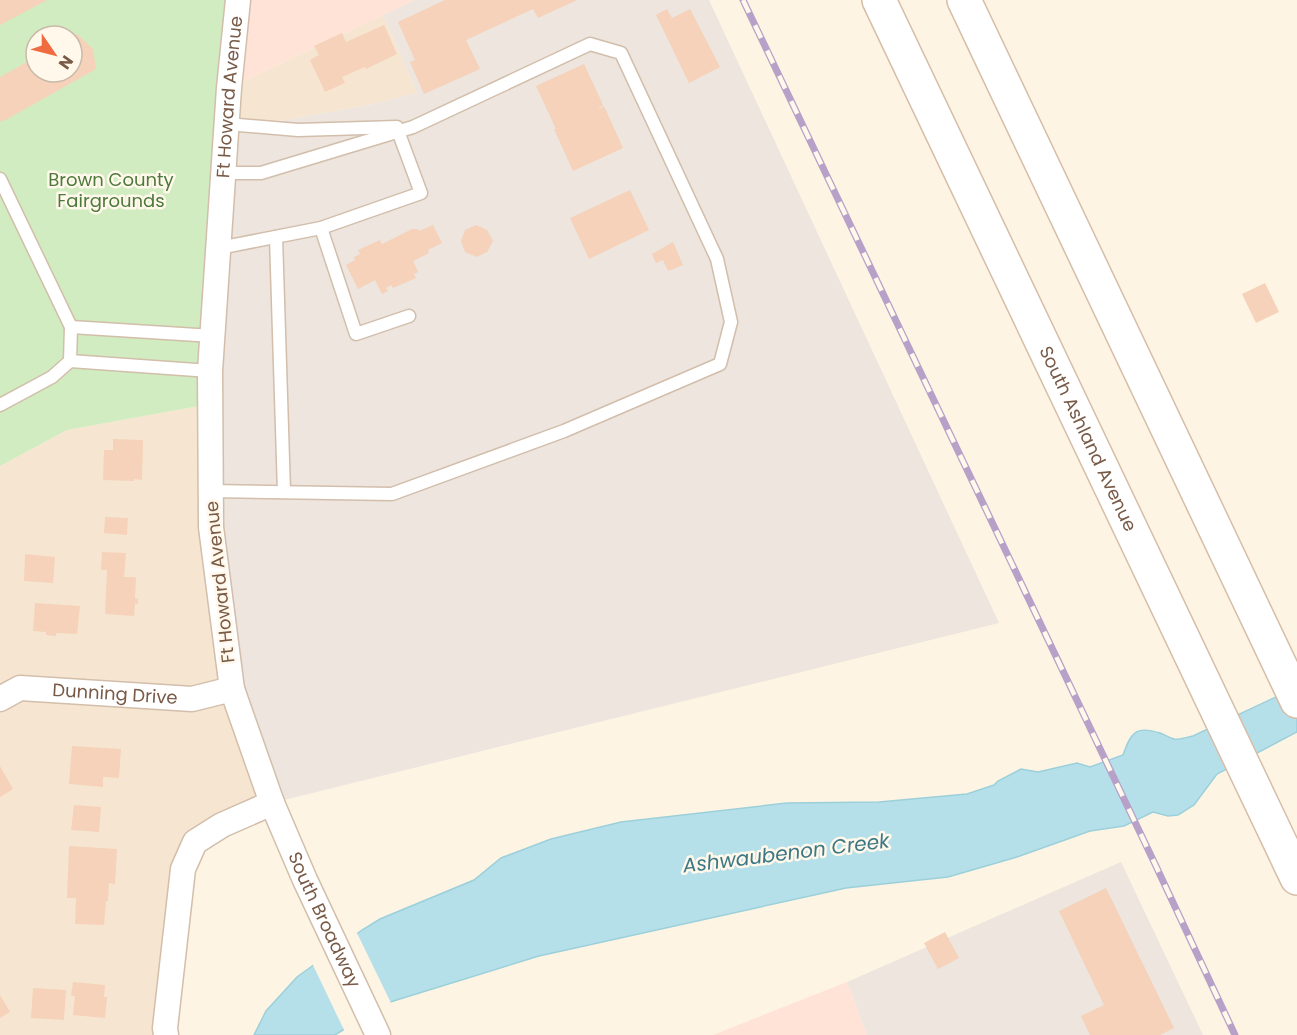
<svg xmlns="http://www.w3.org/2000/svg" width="1297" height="1035" viewBox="0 0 1297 1035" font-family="Poppins,sans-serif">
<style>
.residential{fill:#f6e6d1}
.commercial{fill:#ffe3d6}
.industrial{fill:#ede5de}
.green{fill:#d1ecc0;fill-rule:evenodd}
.water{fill:#b6e0e9;stroke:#9bd0db;stroke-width:1.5}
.pier{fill:#fef4e3}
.building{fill:#f5d2b9}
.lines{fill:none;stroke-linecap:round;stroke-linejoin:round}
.service-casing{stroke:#d2beab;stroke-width:15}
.minor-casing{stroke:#d2beab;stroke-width:27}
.secondary-casing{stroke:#d5bea8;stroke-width:36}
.service{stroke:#fff;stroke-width:12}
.minor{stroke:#fff;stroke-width:24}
.secondary{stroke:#fff;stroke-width:33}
.rail-casing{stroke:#b7a1c8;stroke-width:7}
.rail{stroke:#fff8eb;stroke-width:4.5;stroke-dasharray:14;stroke-linecap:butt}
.labels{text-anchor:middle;stroke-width:5;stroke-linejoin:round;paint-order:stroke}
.street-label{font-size:18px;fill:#785a47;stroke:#fff8eb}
.park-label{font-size:18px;fill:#4c793c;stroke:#fff8eb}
.water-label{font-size:20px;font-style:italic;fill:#3c7786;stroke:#fff8eb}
</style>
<rect width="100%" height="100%" fill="#fef4e3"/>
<g class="residential">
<path d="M383,15L417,93L373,104L226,131L229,88Z"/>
<path d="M210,404L272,803L195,842L166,1035H0V466L67,430Z"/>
</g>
<g class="commercial">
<path d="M238,0H415L229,88Z"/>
<path d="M847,982L867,1035H713Z"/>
</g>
<g class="industrial">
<path d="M415,0H709L999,623L272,803L232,689L211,527L226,131L373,104L417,93L383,15Z"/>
<path d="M1121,862L1203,1035H867L847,982Z"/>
</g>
<path class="green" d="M0,0H238L210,404L67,430L0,466ZM36,36H72V72H36Z"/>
<path class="water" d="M1297,687V732L1217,774L1194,805L1178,815L1168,816L1153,812L1124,826L1090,831L1017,857L948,877L846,888L539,956L387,1003L335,1035H254L266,1011L297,977L362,930L380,919L474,880L501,858L551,839L621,822L787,803L879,802L967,794L994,785L998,781L1021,769L1038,772L1077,763L1090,767L1123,755C1131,733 1135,725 1160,733C1165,735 1170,738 1174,739C1180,740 1187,737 1193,736Z"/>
<path class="pier" d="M356,931L392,1005L345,1032L312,963Z"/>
<g class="building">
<path d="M0,0H47L0,25Z"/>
<path d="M445,0H577L538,18L533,9L466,40L480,69L424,94L410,62L415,60L398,22Z"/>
<path d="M667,9L672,18L690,9L720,67L689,83L656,15Z"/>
<path d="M384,25L397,54L366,69L365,67L342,77L345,83L325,92L310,60L319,55L314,46L342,33L346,42Z"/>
<path d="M77,34L93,49L96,69L2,122L0,120V77L36,57V72H72V37Z"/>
<path d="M584,64L603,105L599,108V109L604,106L623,148L573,171L554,129H556L536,86Z"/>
<path d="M630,190L649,230L589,259L570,218Z"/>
<path d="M433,225L442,243L428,250L429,253L413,261L418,272L414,274L416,278L393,288L391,285L386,288L388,291L382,294L375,280L358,289L346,265L355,260L354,257L360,254L358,250L380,240L382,244L412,229H418L419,231Z"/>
<path d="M476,225L487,230L493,241L487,252L477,257L465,252L461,241L465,230Z"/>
<path d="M673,242L683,265L668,271L663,260L656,263L652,254Z"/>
<path d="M1265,283L1279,312L1256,323L1242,294Z"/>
<path d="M113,439L143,440L142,480L134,479V481L103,480L104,450H113Z"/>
<path d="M105,517L128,518L127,535L104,533Z"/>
<path d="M102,552L126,553L124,577H136L135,598L138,599V604L135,603L134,616L105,614L107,570H101Z"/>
<path d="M25,554L55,557L53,583L24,581Z"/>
<path d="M35,603L80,606L77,634L56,633V636L46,635V632L33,631Z"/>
<path d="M72,746L121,749L119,778L103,777V787L69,784Z"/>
<path d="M0,766L13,789L0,797Z"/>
<path d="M74,805L101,807L99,832L71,830Z"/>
<path d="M69,846L117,849L115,884L109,883L108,901H106L104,925L75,924L76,898H67Z"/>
<path d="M1106,888L1174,1028L1160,1035H1090L1081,1016L1104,1005L1059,911Z"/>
<path d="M945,932L959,958L938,969L924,943Z"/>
<path d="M73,982L105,985L104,997H107L105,1018L73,1015L75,996H71Z"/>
<path d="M33,988L66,990L64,1020L31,1018Z"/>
<path d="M0,995L10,1012L0,1018Z"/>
</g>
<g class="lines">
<defs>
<g id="service">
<path d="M227,124L298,130L397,127"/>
<path d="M0,179L71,327L70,361L52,377L0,405"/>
<path d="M321,228L356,334L409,316"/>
<path d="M276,237L284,492"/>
<path d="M219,248L321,228L421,193L398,131"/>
<path d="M71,327L213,336"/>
<path d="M70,361L210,371"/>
<path d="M211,491L392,494L564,431L720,364L731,322L717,259L621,53L590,44L413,127L261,173H223"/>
</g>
<g id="minor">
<path id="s1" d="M0,699L20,688L192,699L232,689"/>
<path id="s2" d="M272,803L305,880L378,1035"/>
<path id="s3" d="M166,1035L165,1028L183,869L195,842L222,825L272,803L232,689L211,527L210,371L229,88L238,0"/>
</g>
<g id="secondary">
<path id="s4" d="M879,0L1297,878"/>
<path d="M964,0L1297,701"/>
</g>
</defs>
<use href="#service" class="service-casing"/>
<use href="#minor" class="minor-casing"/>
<use href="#secondary" class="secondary-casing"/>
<use href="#service" class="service"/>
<use href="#minor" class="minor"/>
<use href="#secondary" class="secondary"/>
<defs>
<path id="rail" d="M743,0L1155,864L1235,1035"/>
</defs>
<use href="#rail" class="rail-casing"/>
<use href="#rail" class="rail"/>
</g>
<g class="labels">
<g class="street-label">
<text dy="6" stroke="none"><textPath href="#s3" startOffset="998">Ft Howard Avenue</textPath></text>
<text dy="6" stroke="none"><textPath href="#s4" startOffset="486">South Ashland Avenue</textPath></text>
<text transform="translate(220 582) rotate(-96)" y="6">Ft Howard Avenue</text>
<text dy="6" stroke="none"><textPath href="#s1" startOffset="118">Dunning Drive</textPath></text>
<text dy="6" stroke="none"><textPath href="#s2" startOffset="128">South Broadway</textPath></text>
</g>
<g class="park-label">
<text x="111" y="186">Brown County<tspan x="111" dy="21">Fairgrounds</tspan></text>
</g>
<g class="water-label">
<text transform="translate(786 853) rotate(-7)" y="7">Ashwaubenon Creek</text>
</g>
</g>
<g transform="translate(54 54) rotate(125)"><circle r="28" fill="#fff8eb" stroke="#c9b9a9" stroke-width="1.5"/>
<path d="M0-4.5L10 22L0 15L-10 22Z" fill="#f06c40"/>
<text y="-9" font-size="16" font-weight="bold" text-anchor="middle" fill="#785a47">N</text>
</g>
</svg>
